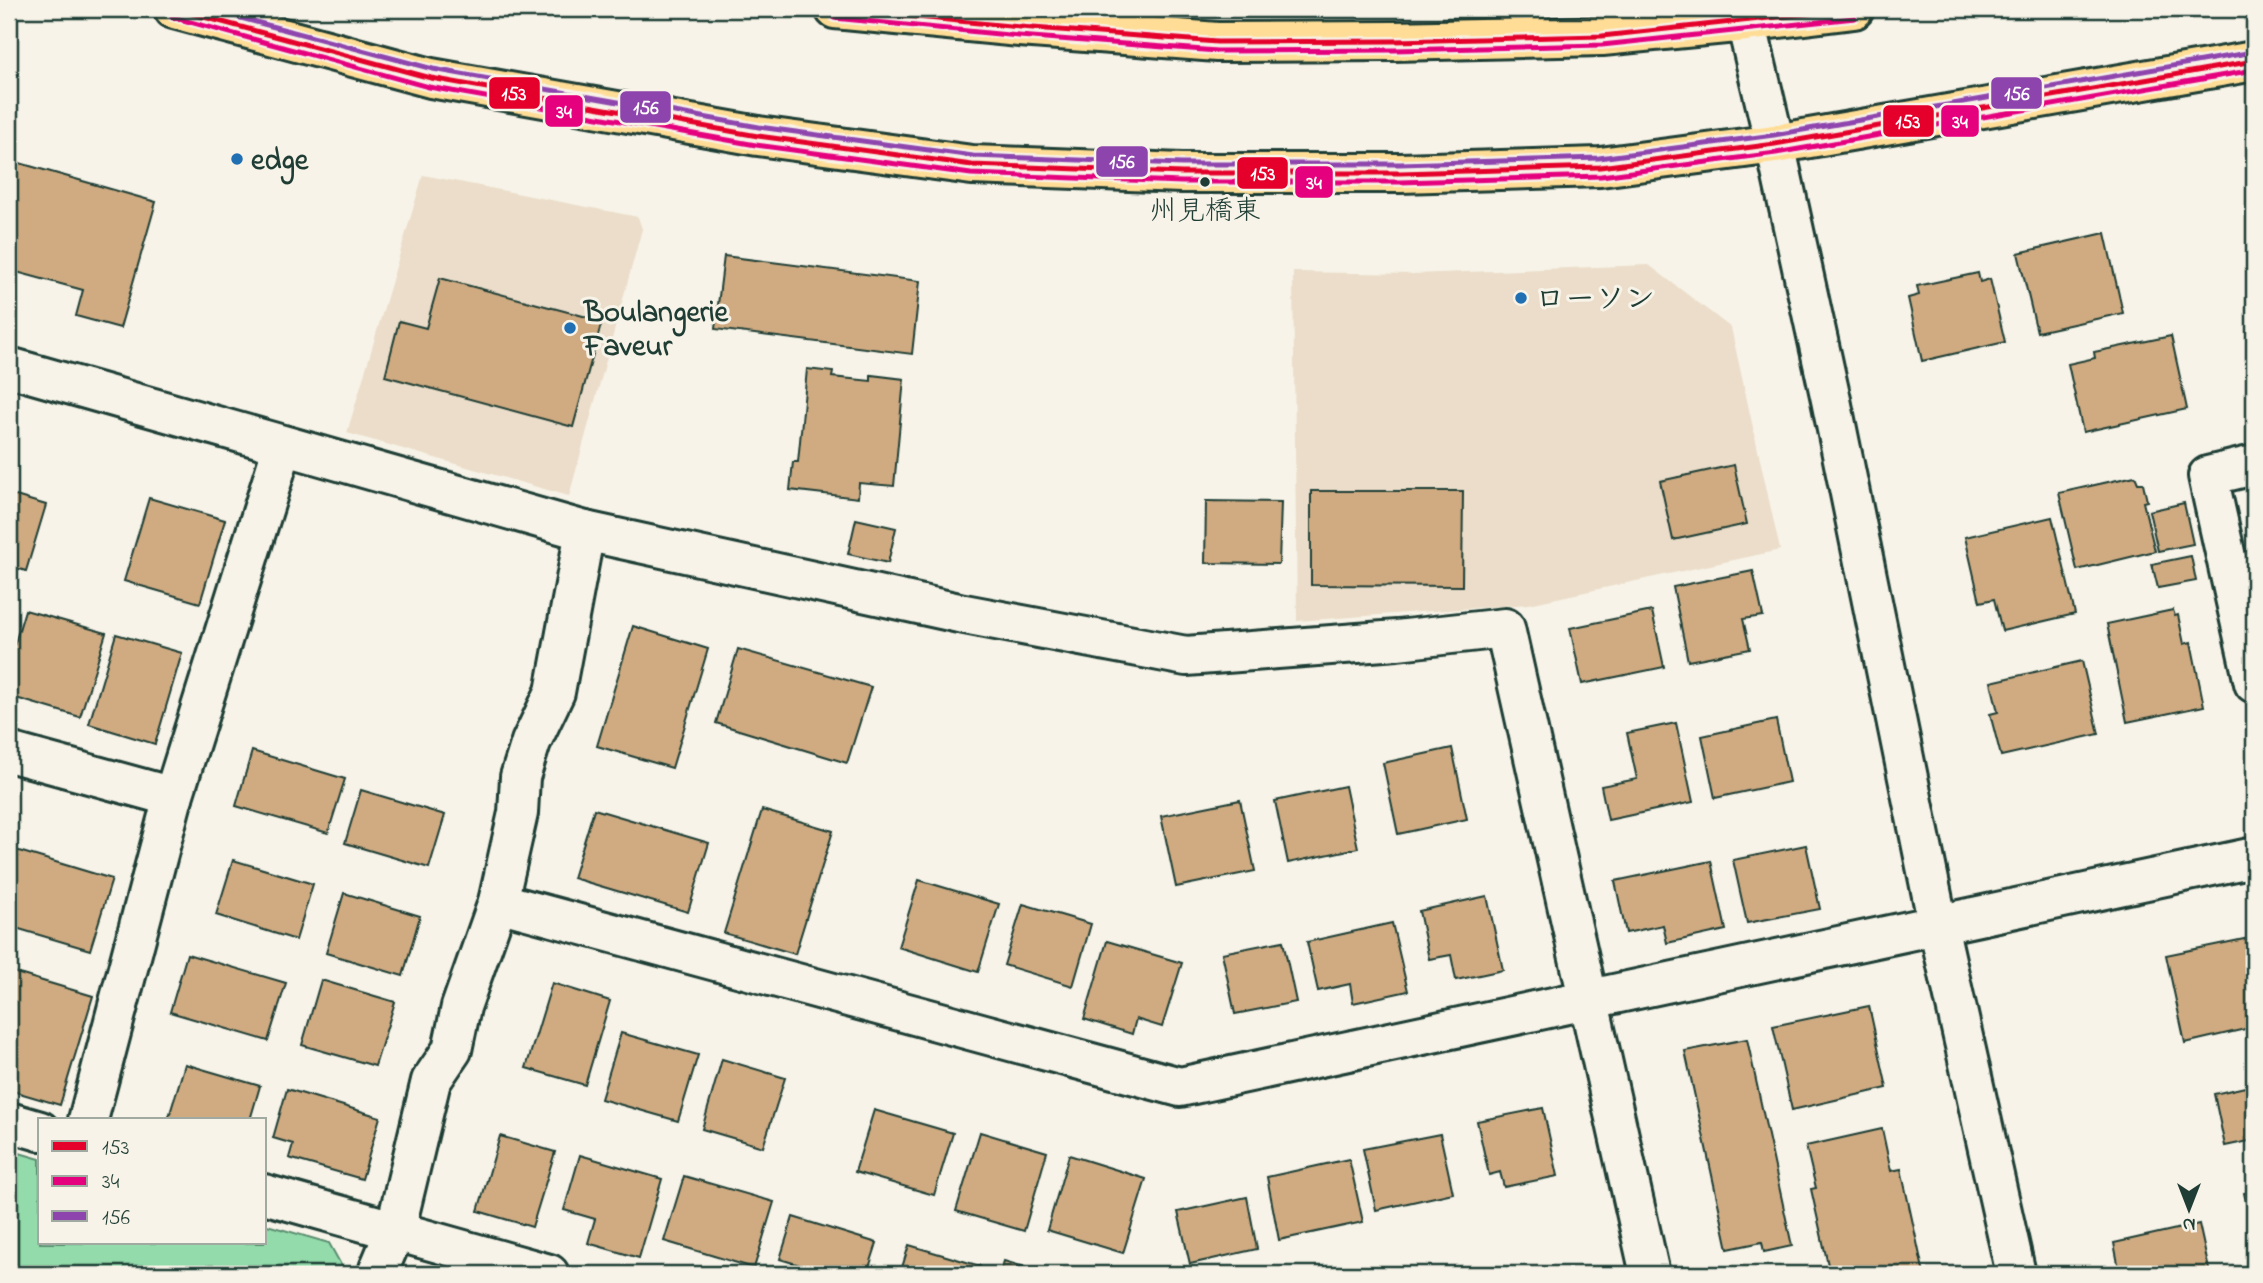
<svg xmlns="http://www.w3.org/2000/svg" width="2263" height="1283" viewBox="0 0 2263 1283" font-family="'Indie Flower','Klee One',sans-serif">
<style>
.built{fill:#ebddc9}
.green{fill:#93dbaa;stroke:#598c6f;stroke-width:2}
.building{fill:#d0ab82;stroke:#1f3d34;stroke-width:2}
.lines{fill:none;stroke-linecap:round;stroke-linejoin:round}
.minor-casing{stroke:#1f3d34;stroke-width:44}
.tertiary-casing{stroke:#1f3d34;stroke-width:44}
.secondary-casing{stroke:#1f3d34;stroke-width:44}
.primary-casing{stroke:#1f3d34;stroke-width:44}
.minor{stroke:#f7f3e8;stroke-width:38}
.tertiary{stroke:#f7f3e8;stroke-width:38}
.secondary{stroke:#f7f3e8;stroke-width:38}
.primary{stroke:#ffdd96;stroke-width:38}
.bus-1-casing{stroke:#f7f3e8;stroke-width:10}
.bus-2-casing{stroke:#f7f3e8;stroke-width:10}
.bus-3-casing{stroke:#f7f3e8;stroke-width:10}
.bus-1{stroke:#e4002b;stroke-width:5}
.bus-2{stroke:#e5007d;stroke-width:5}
.bus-3{stroke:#8e44ad;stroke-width:5}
.poi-dot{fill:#1f6fb2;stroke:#f7f3e8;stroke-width:2.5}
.bus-dot{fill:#1f3d34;stroke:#f7f3e8;stroke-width:2.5}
.labels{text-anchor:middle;stroke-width:6;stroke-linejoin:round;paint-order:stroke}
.bus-label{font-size:28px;fill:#1f3d34;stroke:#f7f3e8}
.poi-label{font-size:30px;font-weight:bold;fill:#1f3d34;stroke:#f7f3e8;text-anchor:start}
.line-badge{stroke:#f7f3e8;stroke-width:2.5}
.badge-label{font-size:19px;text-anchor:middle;font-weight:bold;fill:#fff}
</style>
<rect width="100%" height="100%" fill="#f7f3e8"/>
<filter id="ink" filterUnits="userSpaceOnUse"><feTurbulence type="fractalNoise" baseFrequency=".0143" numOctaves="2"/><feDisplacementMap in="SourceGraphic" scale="14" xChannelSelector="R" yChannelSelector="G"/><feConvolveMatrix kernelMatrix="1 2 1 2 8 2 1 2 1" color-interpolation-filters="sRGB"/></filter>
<g filter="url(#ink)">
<g class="built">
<path d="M423,175L638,217L642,229L569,496L347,433Z"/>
<path d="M1649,265L1731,328L1780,550L1529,604L1297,621L1293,272L1413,274Z"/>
</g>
<path class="green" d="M9,1150L40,1159V1243H264V1224L329,1243L345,1272L344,1274H9Z"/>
<g class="building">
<path d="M9,160L156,202L120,328L76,316L83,290L9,270Z"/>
<path d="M2105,233L2123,313L2037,332L2018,253Z"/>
<path d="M724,256L920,281L912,354L715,329Z"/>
<path d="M1978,273L1980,282L1990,279L2005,342L1922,361L1908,298L1919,295L1917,286Z"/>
<path d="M440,278L602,321L573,427L385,376L399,321L426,328Z"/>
<path d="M2171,336L2187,409L2083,432L2068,364L2095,358L2094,352Z"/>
<path d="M807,369L833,372L832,377L871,381V375L904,379L894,486L859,483L858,498L790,490L793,462H798Z"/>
<path d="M1734,465L1747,524L1673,540L1660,481Z"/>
<path d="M2135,476L2138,483H2143L2147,501L2143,502L2155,551L2077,570L2059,493Z"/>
<path d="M1311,491H1463L1462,586L1311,585Z"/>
<path d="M9,494L46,505L26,571L9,566Z"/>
<path d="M149,498L225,520L200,603L124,581Z"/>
<path d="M1206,501L1281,502L1279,564L1205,563Z"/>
<path d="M2184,503L2193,544L2158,551L2149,511Z"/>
<path d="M2052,517L2075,614L2002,631L1994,599L1980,602L1965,537Z"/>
<path d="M856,519L896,528L888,563L848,554Z"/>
<path d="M2191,556L2196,581L2158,588L2152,564Z"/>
<path d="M1753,571L1763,616L1743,619L1750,649L1688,661L1673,587Z"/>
<path d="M25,610L106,633L80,717L9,696V663Z"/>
<path d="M2173,610L2175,616L2178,615L2184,644L2191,642L2204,706L2127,722L2107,624Z"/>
<path d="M1652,611L1664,667L1582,684L1570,628Z"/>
<path d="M633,626L708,649L672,768L597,746Z"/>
<path d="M116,634L182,653L155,744L89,724Z"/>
<path d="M738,649L871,687L847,763L716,723Z"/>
<path d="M2082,661L2099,734L2001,756L1990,714L1998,712L1991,682Z"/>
<path d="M1776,720L1789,782L1715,798L1702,736Z"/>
<path d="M1676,723L1693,802L1608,820L1601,786L1637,779L1627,733Z"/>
<path d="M1452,748L1467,819L1398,834L1383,763Z"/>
<path d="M252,751L345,779L328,833L236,806Z"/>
<path d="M1345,786L1358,848L1288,863L1275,801Z"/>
<path d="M361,790L445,815L429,868L345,843Z"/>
<path d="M1240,800L1255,871L1176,887L1161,816Z"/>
<path d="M594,809L709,843L688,912L573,878Z"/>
<path d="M762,810L833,831L795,954L724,933Z"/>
<path d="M1806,845L1820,909L1747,923L1733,860Z"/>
<path d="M9,848L112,879L90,950L9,926Z"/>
<path d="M233,860L313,884L296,940L216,915Z"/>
<path d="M1711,861L1726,930L1667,943L1663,925L1626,933L1615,881Z"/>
<path d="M919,880L999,904L978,972L898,947Z"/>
<path d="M344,893L420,916L403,976L326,953Z"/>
<path d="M1487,896L1503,970L1456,980L1451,955L1429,959L1419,911Z"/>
<path d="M1023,904L1091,924L1073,986L1004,965Z"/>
<path d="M1392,923L1408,991L1353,1003L1350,984L1318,991L1307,942Z"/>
<path d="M2254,937V1027L2185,1043L2166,955Z"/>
<path d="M1107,941L1182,963L1162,1027L1136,1019L1132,1034L1084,1019Z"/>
<path d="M1283,941L1296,1002L1235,1014L1222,953Z"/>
<path d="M187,954L286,983L268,1041L170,1012Z"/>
<path d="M9,971L93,996L60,1105L9,1090Z"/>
<path d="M321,980L395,1002L375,1066L302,1045Z"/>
<path d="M552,983L610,1001L585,1085L526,1068Z"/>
<path d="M1869,1006L1887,1088L1792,1110L1773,1026Z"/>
<path d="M621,1033L698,1055L678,1121L601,1099Z"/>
<path d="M1747,1039L1792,1246L1764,1252L1762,1242L1728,1249L1685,1051Z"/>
<path d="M722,1059L785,1078L763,1147L702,1129Z"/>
<path d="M185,1064L260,1086L250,1120H168Z"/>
<path d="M2254,1085V1140L2225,1146L2214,1094Z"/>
<path d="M287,1089L380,1117L362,1179L289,1158L293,1144L273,1138Z"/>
<path d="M1543,1108L1558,1176L1504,1187L1500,1172L1489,1175L1477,1121Z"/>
<path d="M874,1110L953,1133L934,1195L855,1172Z"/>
<path d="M1882,1129L1891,1171L1901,1169L1924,1274H1830L1811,1189L1816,1188L1806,1146Z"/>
<path d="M980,1132L1047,1152L1024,1231L956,1211Z"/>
<path d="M1440,1134L1453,1193L1376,1210L1363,1149Z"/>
<path d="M500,1136L555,1152L532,1227L478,1211Z"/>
<path d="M580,1155L662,1179L639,1258L588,1243L595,1219L564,1210Z"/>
<path d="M1069,1155L1146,1179L1123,1253L1047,1230Z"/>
<path d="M1349,1159L1363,1222L1279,1240L1267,1177Z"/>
<path d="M684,1176L774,1202L754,1268L664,1241Z"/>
<path d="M2254,1191V1237L2244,1193Z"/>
<path d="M1247,1197L1257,1249L1190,1264L1178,1212Z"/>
<path d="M793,1217L877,1243L867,1274H801L803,1266L780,1259Z"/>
<path d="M2199,1224L2210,1274H2120L2114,1243Z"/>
<path d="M909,1245L980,1266L977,1274H900Z"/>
<path d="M1004,1261L1048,1274H1000Z"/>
<path d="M1482,1268L1484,1274H1451L1458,1273Z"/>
</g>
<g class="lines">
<defs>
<g id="minor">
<path d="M9,367L585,531L959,613L1186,656L1397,640L1505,628L1650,1274"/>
<path d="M2254,465L2208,476L2254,683"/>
<path d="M9,752L173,797"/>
<path d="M498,902L1180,1087L2254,857"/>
<path d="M88,1120L173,797L283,446"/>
<path d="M9,1122L40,1131"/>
<path d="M264,1194L549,1274"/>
<path d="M380,1274L379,1269L395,1231L431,1081L452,1050L461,1007L498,902L518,813L520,777L531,742L555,692L585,531"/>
</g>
<path id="tertiary" d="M1775,144L1831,400L1938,925L2016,1274"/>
<path id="secondary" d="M1743,9L1775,144"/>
<g id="primary">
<path d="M174,9L431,78L758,136L972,165L1182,173H1400L1600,167L1775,144L2254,61"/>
<path d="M835,9L1020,27L1217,42L1394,41L1602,36L1746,22L1854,9"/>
</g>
</defs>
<use href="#minor" class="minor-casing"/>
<use href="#tertiary" class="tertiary-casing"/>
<use href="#secondary" class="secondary-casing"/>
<use href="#primary" class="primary-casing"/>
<use href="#minor" class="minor"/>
<use href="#tertiary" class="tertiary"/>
<use href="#secondary" class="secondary"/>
<use href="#primary" class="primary"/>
<defs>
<g id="bus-1">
<path d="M174,9L431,78L758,136L972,165L1182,173H1400L1600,167L1775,144L2254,61"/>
<path d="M835,9L1020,27L1217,42L1394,41L1602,36L1854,9"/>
</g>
<g id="bus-2">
<path d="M172,17L429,87L756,145L971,174L1182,182H1400L1601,176L1776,153L2254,70"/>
<path d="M834,18L1019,36L1217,51L1394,50L1602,45L1855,18"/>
</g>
<path id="bus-3" d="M207,9L433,69L759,127L973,156L1182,164H1400L1599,158L1774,135L2253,52"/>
</defs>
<use href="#bus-1" class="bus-1-casing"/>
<use href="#bus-2" class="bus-2-casing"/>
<use href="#bus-3" class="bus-3-casing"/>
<use href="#bus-1" class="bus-1"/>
<use href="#bus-2" class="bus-2"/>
<use href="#bus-3" class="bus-3"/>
</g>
</g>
<g class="poi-dot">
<circle cx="237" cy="159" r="7"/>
<circle cx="1521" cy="298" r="7"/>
<circle cx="570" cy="328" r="7"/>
</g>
<circle class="bus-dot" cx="1205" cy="182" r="6"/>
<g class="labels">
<g class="bus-label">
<text x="1205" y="219">州見橋東</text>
</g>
<g class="poi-label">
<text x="251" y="169">edge</text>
<text x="1535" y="308">ローソン</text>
<text x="584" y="321">Boulangerie<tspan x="584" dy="34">Faveur</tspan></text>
</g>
</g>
<g class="line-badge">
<rect x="488" y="76" width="53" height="34" rx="7" fill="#e4002b"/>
<rect x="1990" y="76" width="53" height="34" rx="7" fill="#8e44ad"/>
<rect x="619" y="90" width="53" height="34" rx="7" fill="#8e44ad"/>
<rect x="544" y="94" width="40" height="34" rx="7" fill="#e5007d"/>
<rect x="1882" y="104" width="53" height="34" rx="7" fill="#e4002b"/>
<rect x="1940" y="104" width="40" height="34" rx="7" fill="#e5007d"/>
<rect x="1095" y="145" width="54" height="33" rx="7" fill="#8e44ad"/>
<rect x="1236" y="156" width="53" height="34" rx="7" fill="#e4002b"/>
<rect x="1294" y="165" width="40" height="34" rx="7" fill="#e5007d"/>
</g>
<g class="badge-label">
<text x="514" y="100">153</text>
<text x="2017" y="100">156</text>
<text x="646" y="114">156</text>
<text x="564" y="118">34</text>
<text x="1908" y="128">153</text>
<text x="1960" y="128">34</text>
<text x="1122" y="168">156</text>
<text x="1263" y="180">153</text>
<text x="1314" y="189">34</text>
</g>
<rect width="2263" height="1283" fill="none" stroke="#f7f3e8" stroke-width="35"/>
<rect x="18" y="18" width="2228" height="1248" fill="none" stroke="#1f3d34" stroke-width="2.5" filter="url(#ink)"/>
<rect x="38" y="1118" width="228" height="126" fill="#f7f3e8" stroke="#a1aaa0" stroke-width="2"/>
<rect x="52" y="1141" width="35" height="10" fill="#e4002b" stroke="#a1aaa0" stroke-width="2"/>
<text x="102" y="1154" font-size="21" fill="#1f3d34">153</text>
<rect x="52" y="1176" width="35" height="10" fill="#e5007d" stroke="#a1aaa0" stroke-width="2"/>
<text x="102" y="1188" font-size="21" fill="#1f3d34">34</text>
<rect x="52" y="1211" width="35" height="10" fill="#8e44ad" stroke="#a1aaa0" stroke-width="2"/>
<text x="102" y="1224" font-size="21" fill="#1f3d34">156</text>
<g transform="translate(2189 1209) rotate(180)" stroke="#f7f3e8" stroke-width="5" paint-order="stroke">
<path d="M0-5L12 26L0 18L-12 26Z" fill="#1f3d34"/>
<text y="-10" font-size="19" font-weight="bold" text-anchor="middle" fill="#1f3d34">N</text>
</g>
</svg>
